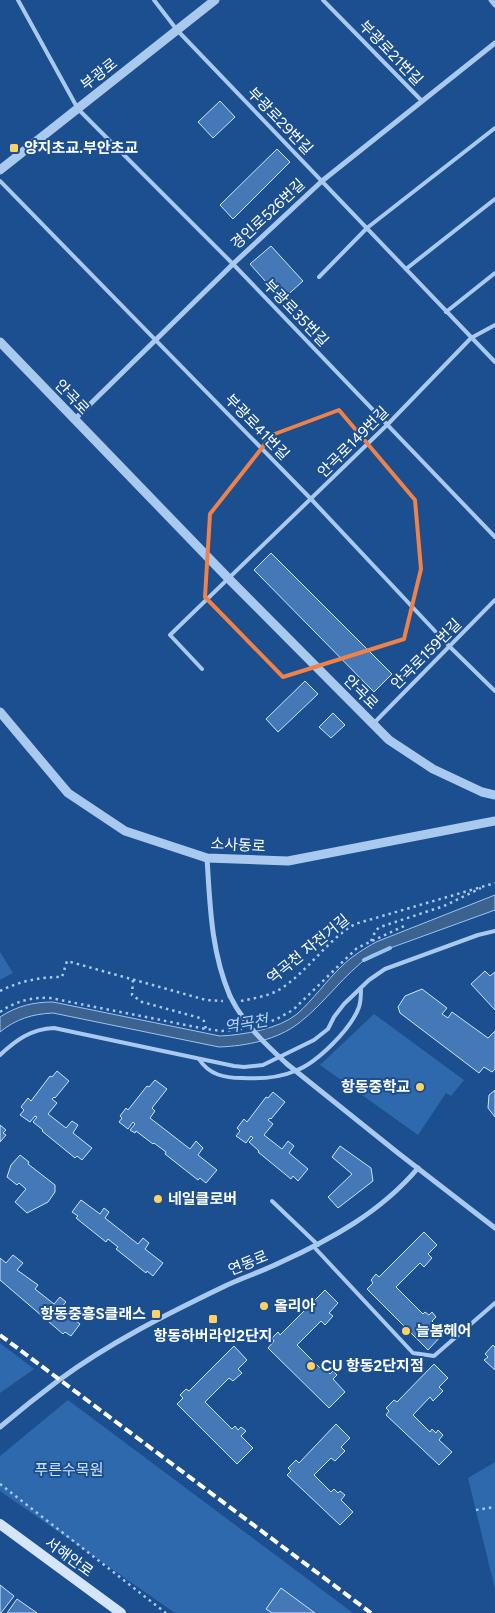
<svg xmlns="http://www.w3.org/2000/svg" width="495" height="1613" viewBox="0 0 495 1613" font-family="Figtree,'Noto Sans KR',sans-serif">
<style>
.green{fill:#2e69ad}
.water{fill:#3c6290;stroke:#9cc4f0}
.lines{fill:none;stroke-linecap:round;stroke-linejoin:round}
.stream{stroke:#9cc4f0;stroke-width:4}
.building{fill:#4478b7;stroke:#cfe3fa}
.path{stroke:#a9c9ee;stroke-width:2.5;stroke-dasharray:2.5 4;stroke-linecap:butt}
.service{stroke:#a9c9ee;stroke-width:4}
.minor{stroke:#a9c9ee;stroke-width:5}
.tertiary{stroke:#a9c9ee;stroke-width:9}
.secondary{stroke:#d6e6fa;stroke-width:10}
.rail{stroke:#fff;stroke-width:4;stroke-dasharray:9 4;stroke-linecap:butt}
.minor-bridge{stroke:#a9c9ee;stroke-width:5}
.marked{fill:none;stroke:#ee8249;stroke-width:4;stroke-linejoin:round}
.poi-dot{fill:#ffd166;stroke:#1b4f8f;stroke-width:2}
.labels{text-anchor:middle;stroke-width:4;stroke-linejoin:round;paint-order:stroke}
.street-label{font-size:15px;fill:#fff;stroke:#1b4f8f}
.poi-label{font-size:15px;font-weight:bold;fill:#fff;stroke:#1b4f8f;text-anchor:start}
.park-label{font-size:15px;fill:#cfe3fa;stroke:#1b4f8f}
.water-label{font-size:16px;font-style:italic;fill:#b5d3f5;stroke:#1b4f8f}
</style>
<rect width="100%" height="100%" fill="#1b4f8f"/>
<g class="green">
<path d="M0,952L13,973L0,980Z"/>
<path d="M374,1014L464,1080L451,1096L446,1093L418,1135L320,1065Z"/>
<path d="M0,1343L34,1369L0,1393Z"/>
<path d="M68,1400L353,1613H175L0,1491V1456Z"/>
<path d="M495,1462V1589L468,1478Z"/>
</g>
<path class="water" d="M495,895V910L371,955C343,975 325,1003 299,1023C277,1040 246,1046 219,1047L53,1013C32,1014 16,1019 0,1032V1017C17,1006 33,1002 53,1002L220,1036C243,1035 279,1029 297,1014C313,1000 326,981 342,966C352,956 364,949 376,942Z"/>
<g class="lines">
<path class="stream" d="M364,960L390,948"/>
</g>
<g class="building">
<path d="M220,101L235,117L213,138L198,122Z"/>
<path d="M277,149L290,162L233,219L220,205Z"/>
<path d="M271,246L303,281L282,300L250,264Z"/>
<path d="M271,553L392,674L374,692L254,570Z"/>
<path d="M305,681L318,694L278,732L266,719Z"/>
<path d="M333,713L345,725L331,738L319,727Z"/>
<path d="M485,971L490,976L495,972V1010L471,984Z"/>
<path d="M422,989L447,1008L442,1014L448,1018L452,1012L488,1038L495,1031V1069L492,1072L484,1067L479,1073L400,1013L398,1007L405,996Z"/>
<path d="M57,1071L69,1081L55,1098L54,1097L52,1099L57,1103L48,1114L66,1128L72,1121L78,1125L73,1133L92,1148L82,1160L77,1156L75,1158L42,1131L43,1130L33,1122L37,1117L35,1116L30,1122L20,1115L24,1110L21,1107L28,1098L31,1101L50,1076L52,1077Z"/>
<path d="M155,1080L167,1089L152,1108L155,1111L150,1118L190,1149L196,1141L203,1148L198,1155L217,1170L206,1183L200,1178L198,1180L165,1154L166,1152L154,1143L153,1144L136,1131L135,1133L130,1130L135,1124L133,1122L128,1129L119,1122L122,1118L120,1116L126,1108L128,1110L147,1086L149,1087Z"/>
<path d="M495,1090V1117L488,1108L489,1095Z"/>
<path d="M273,1092L285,1102L271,1119L270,1118L268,1120L273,1124L264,1135L282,1149L288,1141L294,1146L289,1153L308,1169L298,1181L293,1176L291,1179L258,1152L259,1151L249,1142L253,1138L251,1136L246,1143L236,1136L240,1131L237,1128L244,1119L247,1122L266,1097L268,1098Z"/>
<path d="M0,1125L6,1130L3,1133L6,1135L0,1142Z"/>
<path d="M340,1146L371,1168L373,1181L338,1208L328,1197L352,1174L332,1157Z"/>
<path d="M20,1155L29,1162L28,1164L55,1185V1192L48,1202L27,1213L15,1202L26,1189L19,1183L17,1185L7,1177L11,1165Z"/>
<path d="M81,1200L100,1214L104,1208L109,1212L105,1218L138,1244L143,1238L149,1243L145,1249L163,1263L153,1276L147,1271L146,1273L116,1249L118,1247L108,1239L106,1242L76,1218L78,1216L72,1212Z"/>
<path d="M424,1232L437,1245L428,1254L432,1258L424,1267L420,1263L396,1287L423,1314L425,1312L429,1315L432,1312L436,1317L432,1321L444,1333L428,1350L367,1289L373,1283L371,1280L376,1274L379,1277Z"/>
<path d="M13,1255L23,1263L17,1270L38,1285L35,1289L54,1304L60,1297L66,1302L60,1309L73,1319L72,1320L74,1322L75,1320L80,1324L71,1336L65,1332L63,1334L0,1280V1258L6,1263Z"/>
<path d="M325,1290L338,1303L329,1313L333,1316L325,1325L321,1321L297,1345L324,1372L326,1370L330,1374L333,1371L337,1375L333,1379L345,1392L329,1408L268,1348L274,1341L272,1338L278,1332L280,1335Z"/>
<path d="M493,1345L495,1347V1370L484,1360L488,1357L485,1354Z"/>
<path d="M234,1346L247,1360L238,1369L242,1373L233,1381L229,1378L205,1402L232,1429L235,1426L238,1430L241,1427L246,1431L241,1436L253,1448L237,1464L177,1404L183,1398L180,1395L186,1389L189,1391Z"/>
<path d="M434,1364L448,1378L439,1387L443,1391L433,1401L430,1397L413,1415L430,1432L432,1429L436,1433L438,1430L443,1435L439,1440L452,1452L439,1465L386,1415L389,1411L386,1408L394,1400L397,1402Z"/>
<path d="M336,1424L350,1438L341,1447L345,1451L335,1461L331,1458L314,1475L331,1492L334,1489L338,1493L340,1491L345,1495L341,1500L353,1512L340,1525L287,1475L291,1471L288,1468L296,1460L299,1463Z"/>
<path d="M0,1585L14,1596L1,1613H0Z"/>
<path d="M281,1588L315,1613H272L266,1609Z"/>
<path d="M17,1599L37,1613H7Z"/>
</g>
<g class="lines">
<g class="path">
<path d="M371,941L376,930L380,927L444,906L481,888"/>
<path d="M133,980L132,995L142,1002L200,1018L204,1021L206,1029"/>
<path d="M0,991C20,981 40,977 62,977L67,961L206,1000L223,1001"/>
<path d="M241,1001C255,998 270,996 282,988C309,970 327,940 355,924L495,883"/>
<path d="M0,1012C16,1001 32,997 50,998L206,1029L222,1031L242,1029"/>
<path d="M259,1024L275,1020L293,1010L357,948L404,926"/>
<path d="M0,1484L166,1613"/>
<path d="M476,1510L495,1507"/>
</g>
<g class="service">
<path d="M18,0L78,109L233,264L495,537"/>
<path d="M154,0L177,30L495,362"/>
<path d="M323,0L421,100"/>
<path d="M0,181L311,499L449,646L495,691"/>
<path d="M406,269L495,199"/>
<path d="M319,277L367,228L495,128"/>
<path d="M446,312L495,273"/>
<path d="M202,669L170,635L388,424L471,338L495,325"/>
<path d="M374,723L495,600"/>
<path d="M0,1055C16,1040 31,1029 54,1028L234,1066L244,1067L263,1065L314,1040L328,1029L334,1017L344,1004L369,980L385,969L478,935L495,931"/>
<path d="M199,1059C209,1075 225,1078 242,1078C260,1079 279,1078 295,1071C317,1063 351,1029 359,1007C361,1001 361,994 361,988"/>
<path d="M272,1201L318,1245"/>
<path d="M314,1247L413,1353L434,1356L495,1303"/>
</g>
<g class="minor">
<path d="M491,0L495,5"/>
<path d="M75,419L233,264L322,181L495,43"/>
<path d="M207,858C210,905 211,952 230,996"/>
<path d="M287,1064L398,1153L495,1228"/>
<path d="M0,1427C19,1411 39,1395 59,1380C109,1343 167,1314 223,1287C241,1278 261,1272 279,1263C330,1240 381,1212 418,1168"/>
</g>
<g class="tertiary">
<path d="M0,170L215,0"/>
<path d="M0,342L229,579L389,740L433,769L482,792L495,795"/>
<path d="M0,712L68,793L125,831L207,858L288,861L495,821"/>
</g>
<path class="secondary" d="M0,1524L121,1613"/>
<path class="rail" d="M0,1335L371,1613"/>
<path class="minor-bridge" d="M230,996C243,1023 265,1044 287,1064"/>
</g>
<path class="marked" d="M339,410L415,500L421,569L404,639L283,677L205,597L210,514L272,435Z"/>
<g class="poi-dot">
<rect x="9" y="143" width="10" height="10" rx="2.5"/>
<circle cx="420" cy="1087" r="5"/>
<circle cx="158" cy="1199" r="5"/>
<circle cx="264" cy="1306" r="5"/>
<rect x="151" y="1309" width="10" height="10" rx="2.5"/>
<rect x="208" y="1314" width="10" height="10" rx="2.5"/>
<circle cx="406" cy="1331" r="5"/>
<circle cx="311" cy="1366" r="5"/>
</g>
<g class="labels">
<g class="street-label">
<text transform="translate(391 53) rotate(46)" y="5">부광로21번길</text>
<text transform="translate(99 74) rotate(-38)" y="5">부광로</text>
<text transform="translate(280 121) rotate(46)" y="5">부광로29번길</text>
<text transform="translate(268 214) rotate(-43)" y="5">경인로526번길</text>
<text transform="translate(296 313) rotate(46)" y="5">부광로35번길</text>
<text transform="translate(72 397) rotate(46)" y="5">안곡로</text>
<text transform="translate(257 427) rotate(46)" y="5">부광로41번길</text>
<text transform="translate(353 442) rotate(-45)" y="5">안곡로149번길</text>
<text transform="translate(426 654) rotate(-45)" y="5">안곡로159번길</text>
<text transform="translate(361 692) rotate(45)" y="5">안곡로</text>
<text transform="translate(238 845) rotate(3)" y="5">소사동로</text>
<text transform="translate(308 949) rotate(-39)" y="5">역곡천 자전거길</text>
<text transform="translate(248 1263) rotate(-22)" y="5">연동로</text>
<text transform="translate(69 1557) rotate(36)" y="5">서해안로</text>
</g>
<g class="poi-label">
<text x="24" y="153">양지초교.부안초교</text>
<text x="410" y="1092" text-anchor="end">항동중학교</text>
<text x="168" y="1204">네일클로버</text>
<text x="274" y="1311">올리아</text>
<text x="146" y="1319" text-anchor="end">항동중흥S클래스</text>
<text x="416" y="1336">늘봄헤어</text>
<text x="213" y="1341" text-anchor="middle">항동하버라인2단지</text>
<text x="321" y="1371">CU 항동2단지점</text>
</g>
<g class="park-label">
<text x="69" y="1475">푸른수목원</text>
</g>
<g class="water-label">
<text transform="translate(246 1023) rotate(-10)" y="6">역곡천</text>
</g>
</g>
</svg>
